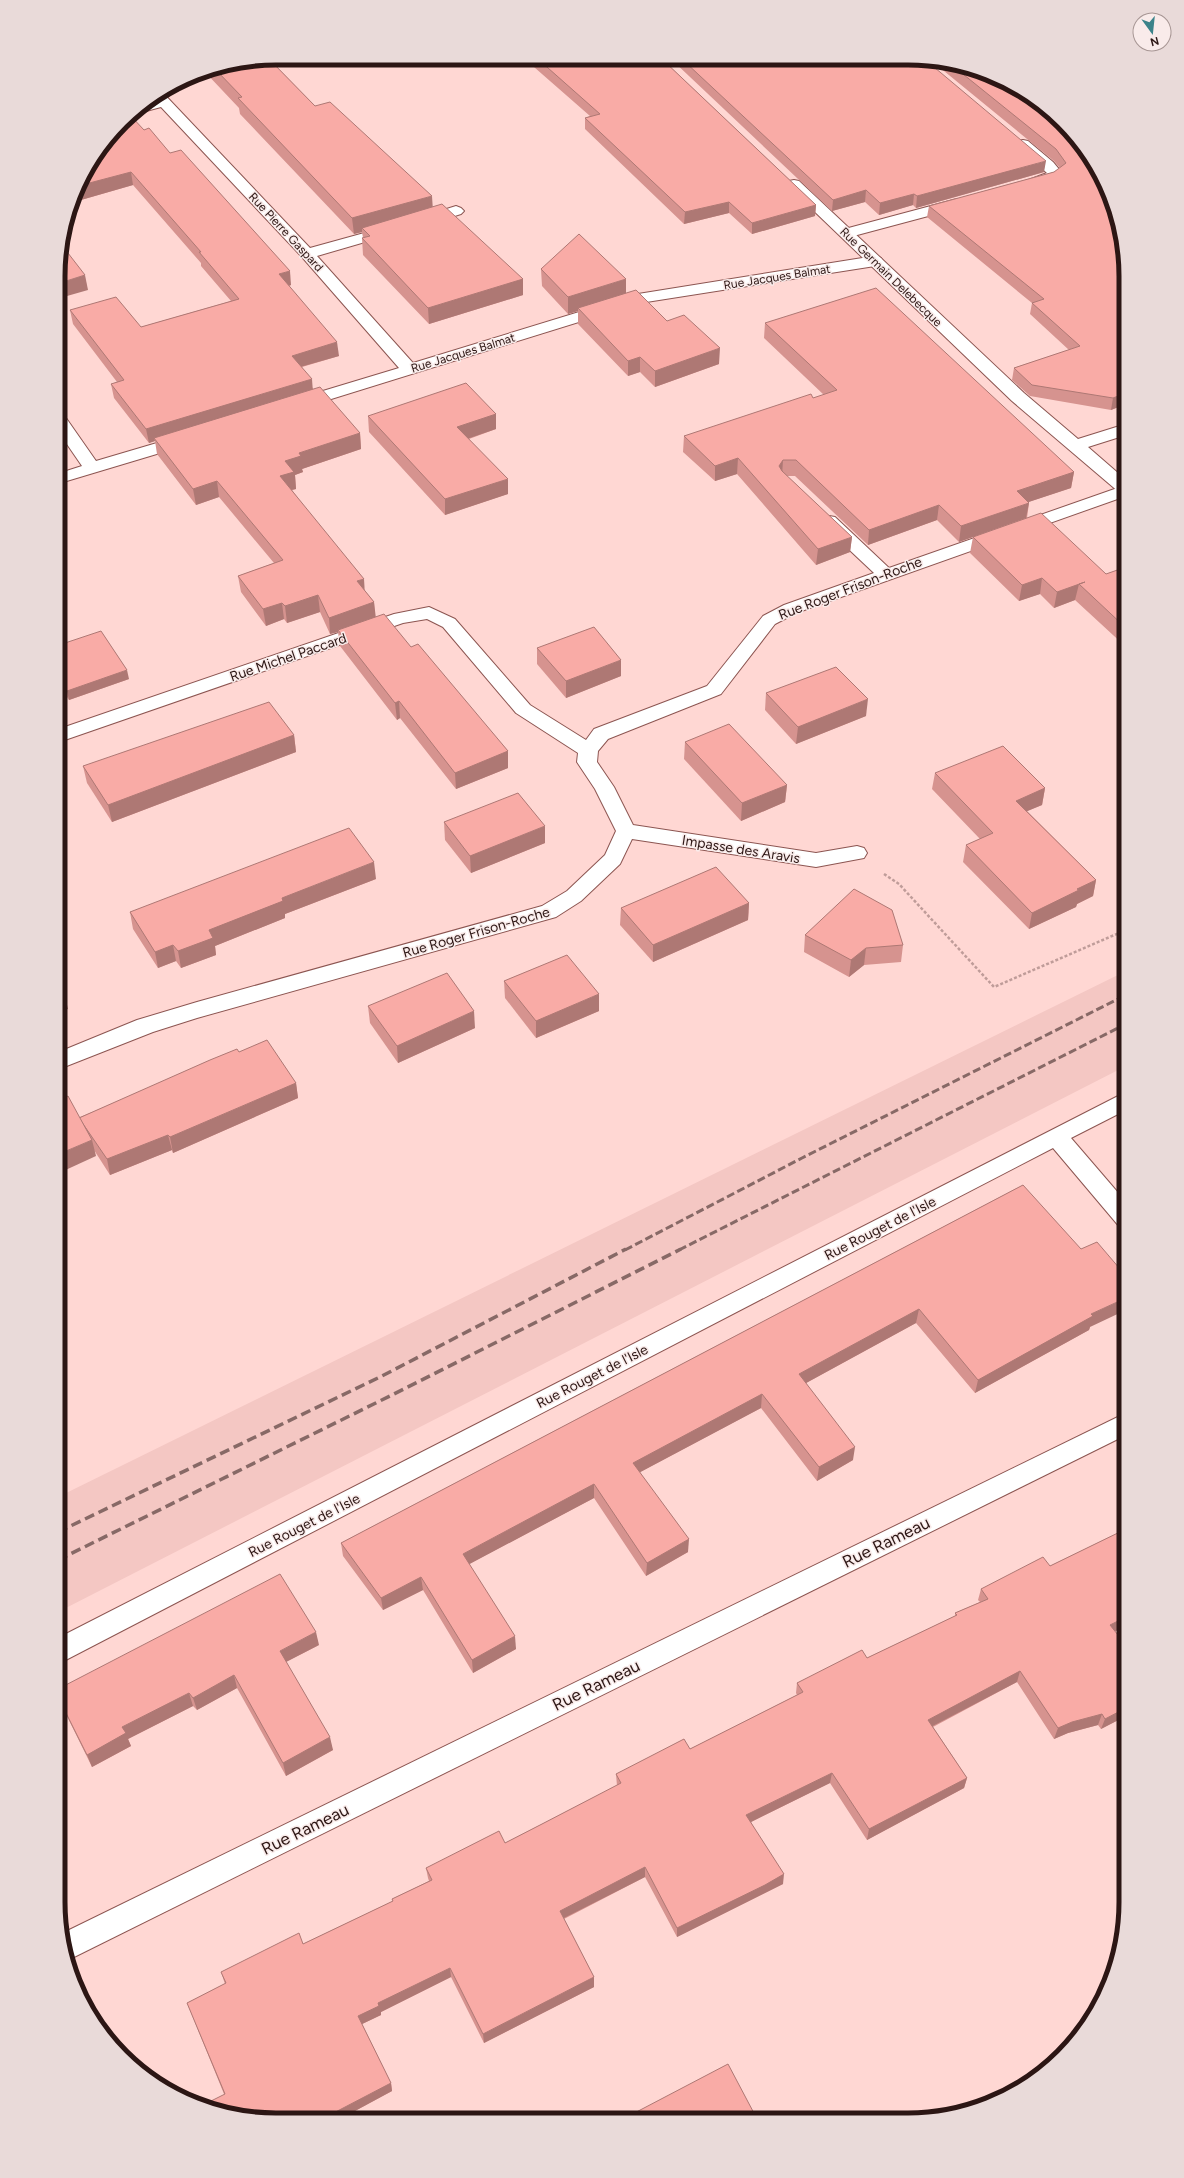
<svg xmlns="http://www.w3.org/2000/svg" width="1184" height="2178" viewBox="0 0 1184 2178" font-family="Figtree,sans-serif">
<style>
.built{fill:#f4c7c3}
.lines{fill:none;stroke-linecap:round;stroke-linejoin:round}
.minor-casing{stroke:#8c5551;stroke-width:2}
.tertiary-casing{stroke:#8c5551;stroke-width:2}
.path{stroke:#bf9c99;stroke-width:2.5;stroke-dasharray:3 2;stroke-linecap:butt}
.minor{fill:#fff;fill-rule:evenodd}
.tertiary{fill:#fff;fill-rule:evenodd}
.rail-far1{stroke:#876966;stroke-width:3;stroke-dasharray:8 3.5;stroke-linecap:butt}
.rail{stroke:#876966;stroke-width:3.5;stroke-dasharray:10 5;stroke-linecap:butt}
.wall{fill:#d6938f}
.shaded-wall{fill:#ae7874}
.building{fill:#f9aba6;stroke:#ae7874}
.labels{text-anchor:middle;stroke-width:3;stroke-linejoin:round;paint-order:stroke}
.far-street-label{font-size:12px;fill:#2c1614;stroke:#f9ebea}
.street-label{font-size:14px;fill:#2c1614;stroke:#f9ebea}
.near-street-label{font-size:17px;fill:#2c1614;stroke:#f9ebea}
.rim{fill:none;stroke:#2c1614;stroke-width:5}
</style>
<rect width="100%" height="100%" fill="#ffd7d3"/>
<path class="built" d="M1126,971V1066L58,1612V1497Z"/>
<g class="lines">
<defs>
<g id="minor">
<path d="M163,93L310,248L386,227H396L399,230L396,233L317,256L413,363L638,294L875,256L881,258L883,261L881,264L875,266L640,303L299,409L293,408L291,404L293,400L399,368L302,257L161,107L135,114L131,113Z"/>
<path d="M1023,140L1028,141L1053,162L1063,174L1061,177L1036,187H1026L1024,184L1026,181L1047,173L1018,147L1016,144L1018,141Z"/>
<path d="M957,199L962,201L965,204L962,207L846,238L841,236L838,233L841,230Z"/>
<path d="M456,206L461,208L464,211L461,214L423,226L418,224L415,221L418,218Z"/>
<path d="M60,417L66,418L96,461L184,435L190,436L192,440L190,444L60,483V473L82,466L60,434Z"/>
<path d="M1126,485V496L796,613L775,624L721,694L608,739L598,751L597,762L614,787L633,825L816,853L857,846L864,848L867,853L864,858L816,867L632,839L620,864L581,901L556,917L197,1018L153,1032L59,1069V1052L137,1020L197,1002L542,906L567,891L605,855L616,831L595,789L577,762L578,753L516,713L443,627L427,619L403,623L59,742V729L394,614L429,607L455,619L530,705L586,740L594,729L707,686L763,616L784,605L874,573L823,525L820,521L823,517L829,516L835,517L889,568Z"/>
<path d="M1126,1092V1110L1071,1138L1126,1202V1227L1118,1225L1053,1148L58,1664V1638Z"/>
<path d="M1126,1413V1435L68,1960L63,1933Z"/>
</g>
<path id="tertiary" d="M794,180L799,181L1024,393L1078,439L1126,424V435L1088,447L1126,480V494L1120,493L1012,401L789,187L787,184L789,181Z"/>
</defs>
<use href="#minor" class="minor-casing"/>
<use href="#tertiary" class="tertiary-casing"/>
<path class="path" d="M884,874L899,884L994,987L1126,930"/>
<use href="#minor" class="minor"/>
<use href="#tertiary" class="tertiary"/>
<g class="rail-far1">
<path d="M625,1250L802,1158L1126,995"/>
<path d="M679,1250L1126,1024"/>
</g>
<g class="rail">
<path d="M58,1532L382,1376L626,1249"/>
<path d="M58,1560L394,1394L681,1249"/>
</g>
</g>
<g class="wall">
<path d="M269,59L315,106L433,207L523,279V295L429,324L363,255L362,238H363L362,232L354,234L240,114L239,108L205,72Z"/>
<path d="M526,60H663L816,205L815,216L752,234L729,213L684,224L585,129V118L590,116Z"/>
<path d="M672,60L928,62L1044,172L916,208L913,205L879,215L865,202L832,211Z"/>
<path d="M933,62H950L1052,112L1126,276V404L1111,410L1030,396L1012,380L1014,368L1069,350L1030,314L1032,303L927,217L929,206L1054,172L1060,168L1054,161Z"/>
<path d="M144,130L170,153L291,285L289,286L339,356L302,367L313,389L360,433L361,449L302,469L303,472L295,475L296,489L292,490L365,591L374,602L375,617L411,647L508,751V768L456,789L400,718L397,720L340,646L338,632L330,634L320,612L287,623L284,619L266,626L241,592L238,576L274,563L219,497L196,505L157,454L155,441L149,443L114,398L111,384L117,382L73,324L70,310L141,327L231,301L201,266V263L133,185L74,202L81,179Z"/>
<path d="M541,269L626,294L667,321L719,364L655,387L640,372L628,376L578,324V311L568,314L542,286Z"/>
<path d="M765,323L1074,472L1071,488L1028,502L1029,503L1027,518L1106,574L1126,567V647L1075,600L1054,608L1040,594L1019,601L970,553L973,537L959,542L937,520L868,545L795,476H787L852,537L850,552L816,565L737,474L715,481L683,452L684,436L824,395L764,338Z"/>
<path d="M496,414V429L469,439L508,494L445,515L369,432L368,416Z"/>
<path d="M59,645L129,679L69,700L59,685Z"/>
<path d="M537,648L621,676L566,698L537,664Z"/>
<path d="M766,693L866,716L796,744L765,710Z"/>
<path d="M294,735L296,752L112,822L87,783L83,766Z"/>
<path d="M685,742L787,785L785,802L741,821L684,759Z"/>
<path d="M935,773L1045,788L1042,805L1027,811L1096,880L1093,896L1077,904L1076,907L1029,929L963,862L966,845L980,839L932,789Z"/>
<path d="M444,822L545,843L471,873L445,840Z"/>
<path d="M376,879L285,914V918L215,946L216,955L181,968L176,961L158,968L133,929L130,912Z"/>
<path d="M749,903L748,920L653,962L620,925L621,908Z"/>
<path d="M805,935L903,945L901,962L864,965L849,977L804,952Z"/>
<path d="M504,981L599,1011L536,1038L505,998Z"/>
<path d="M368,1006L475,1028L398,1063L370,1023Z"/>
<path d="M239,1052L296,1083L298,1098L173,1153L172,1150L110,1175L94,1150L96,1156L80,1117Z"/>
<path d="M1023,1185L1090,1327L1089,1330L975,1393L916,1323L806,1383L853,1460L817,1481L761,1408L640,1472L688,1552L646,1576L594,1498L469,1564L516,1649L473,1673L423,1590L383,1610L343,1556L341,1543Z"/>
<path d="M1126,1529V1626L1115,1631L1126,1716L1101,1729L1098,1725L1068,1733L1054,1739L1017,1682L933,1727L967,1778L964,1788L867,1840L830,1783L751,1822L783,1884L677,1937L645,1877L564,1919L594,1977V1987L484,2043L451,1977L381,2012V2015L362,2024L391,2083L392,2091L342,2118H247L224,2094L187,2003L225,1984L221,1972L303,1944L393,1901L392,1899L429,1881L428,1878L426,1868L505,1843L542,1824L617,1786L616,1774L690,1749L797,1695L796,1693L797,1683L867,1658L955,1616V1613L980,1602L978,1600L981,1589L1050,1566Z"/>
<path d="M319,1645L286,1662L333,1750L286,1776L237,1688L197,1710L193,1706L128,1739L131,1746L92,1767L58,1698V1689Z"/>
</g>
<g class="shaded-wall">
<path d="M1046,161L1044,172L916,208L917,196Z"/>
<path d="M131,172L133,185L74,202L78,186Z"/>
<path d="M866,190L865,202L832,211L833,200Z"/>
<path d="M914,194L913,205L879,215L880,203Z"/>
<path d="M432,196L433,211L362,228V232L354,234L352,218Z"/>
<path d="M729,202V213L684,224L685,212Z"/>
<path d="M816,205L815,216L752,234V223Z"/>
<path d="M290,271L291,285L281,288L279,274Z"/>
<path d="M85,275L88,290L60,298V283Z"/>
<path d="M523,279V295L429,324L428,308Z"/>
<path d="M626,279V296L578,308V311L568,314V297Z"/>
<path d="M337,342L339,356L293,369L292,356Z"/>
<path d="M720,348L719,364L655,387V371Z"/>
<path d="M640,357V372L628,376V361Z"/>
<path d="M312,379L313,393L154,438L155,441L149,443L146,429Z"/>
<path d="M1126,393V404L1111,410L1113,398Z"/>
<path d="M496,414V429L458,442L457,427Z"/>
<path d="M360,433L361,449L302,469L303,472L295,475L296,489L282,492L280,476L285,461L299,453Z"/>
<path d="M738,458L737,474L715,481V466Z"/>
<path d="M783,460L782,476L779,466Z"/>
<path d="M1074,472L1071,488L1014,507L1017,491Z"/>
<path d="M508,479V494L445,515V499Z"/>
<path d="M217,481L219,497L196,505L193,489Z"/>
<path d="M1029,503L1026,518L959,542L961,526Z"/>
<path d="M939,505L937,520L868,545L869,530Z"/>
<path d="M852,537L850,552L816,565L818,549Z"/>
<path d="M1042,578L1040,594L1019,601L1022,585Z"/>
<path d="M364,579L365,596L357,581Z"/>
<path d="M1079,584L1075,600L1054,608L1057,592Z"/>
<path d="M318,595L320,612L287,623L285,606Z"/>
<path d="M374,602L376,619L338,630V632L330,634L329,618Z"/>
<path d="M282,603L284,619L266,626L263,609Z"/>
<path d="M621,660V676L566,698V681Z"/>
<path d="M127,670L129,679L69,700L67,691Z"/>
<path d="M868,699L866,716L796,744L798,727Z"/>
<path d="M399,701L400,718L397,720L395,703Z"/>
<path d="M294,735L296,752L112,822L108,805Z"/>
<path d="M508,751V768L456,789L455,773Z"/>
<path d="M787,785L785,802L741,821L742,803Z"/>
<path d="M1045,788L1042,805L1013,817L1016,801Z"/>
<path d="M545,826V843L471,873L470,856Z"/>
<path d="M374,862L376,879L285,914V918L215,946L216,955L181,968L178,951L209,930L282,898Z"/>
<path d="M1096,880L1093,896L1077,904L1076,907L1029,929L1032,913L1077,889Z"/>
<path d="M749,903L748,920L653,962V945Z"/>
<path d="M173,945L176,961L158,968L155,952Z"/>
<path d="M866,948L864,965L849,977L851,960Z"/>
<path d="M64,992L68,1009L59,1012V994Z"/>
<path d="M599,994V1011L536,1038V1021Z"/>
<path d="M474,1011L475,1028L398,1063L397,1046Z"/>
<path d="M296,1083L298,1098L173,1153L170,1137Z"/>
<path d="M168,1135L172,1150L110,1175L107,1159Z"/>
<path d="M92,1140L96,1156L59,1173V1154Z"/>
<path d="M1126,1298V1310L1090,1327L1089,1330L975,1393L978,1380L1091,1314Z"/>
<path d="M919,1309L916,1323L797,1388L799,1374Z"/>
<path d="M762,1394L761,1408L633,1476V1463Z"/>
<path d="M855,1447L853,1460L817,1481L819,1467Z"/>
<path d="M594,1484V1498L464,1567L463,1554Z"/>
<path d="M689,1539L688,1552L646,1576L647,1563Z"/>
<path d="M421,1577L423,1590L383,1610L381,1598Z"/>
<path d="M1126,1617V1626L1106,1636L1110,1625Z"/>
<path d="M316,1632L319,1645L282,1664L280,1651Z"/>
<path d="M515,1636L516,1649L473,1673L472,1660Z"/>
<path d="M1020,1671L1017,1682L925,1730L928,1720Z"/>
<path d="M234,1675L237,1688L197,1710L193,1698Z"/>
<path d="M189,1693L193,1706L128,1739L131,1746L92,1767L87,1755L122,1727Z"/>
<path d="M1126,1708V1716L1101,1729L1105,1719Z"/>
<path d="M1102,1714L1098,1725L1068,1733L1054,1739L1058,1728L1072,1722Z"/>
<path d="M330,1737L333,1750L286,1776L283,1763Z"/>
<path d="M832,1773L830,1783L745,1825L746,1815Z"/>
<path d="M967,1778L964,1788L867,1840L869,1829Z"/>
<path d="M645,1867V1877L560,1920V1911Z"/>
<path d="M784,1874L783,1884L677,1937V1928Z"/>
<path d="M450,1968L451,1977L381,2012V2015L360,2025L358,2016L378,2003Z"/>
<path d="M594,1977V1987L484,2043L483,2034Z"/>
<path d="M391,2083L392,2091L342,2118H324Z"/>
</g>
<g class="building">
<path d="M269,59L315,106L330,102L432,196L352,218L238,98L242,97L216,70Z"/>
<path d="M539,60H663L816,205L752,223L729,202L685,212L585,118L600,114Z"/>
<path d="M684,61L928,62L1046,161L917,196L914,194L880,203L866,190L833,200Z"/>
<path d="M948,62H950L1004,80L1052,112L1089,155L1114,206L1126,276V393L1113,398L1032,385L1014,368L1080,346L1032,303L1044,299L929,206L1054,172L1066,163L1056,149Z"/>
<path d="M130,115L144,130L149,128L170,153L181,150L290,271L279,274L337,342L292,356L312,379L146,429L111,384L124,380L70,310L116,297L141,327L239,299L199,252H201L131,172L78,186L81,179Z"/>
<path d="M442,204L523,279L428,308L362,238L370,236L362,228Z"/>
<path d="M579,234L626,279L568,297L541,269Z"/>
<path d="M61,244L85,275L60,283V248Z"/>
<path d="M876,288L1074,472L1017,491L1029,503L961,526L939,505L869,530L796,460H783L779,466L782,471L852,537L818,549L738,458L715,466L684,436L811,394L813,398L837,390L765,323Z"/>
<path d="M636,290L667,321L684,315L720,348L655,371L640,357L628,361L578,308Z"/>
<path d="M466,383L496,414L457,427L508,479L445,499L368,416Z"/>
<path d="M320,387L360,433L299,453L301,456L285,461L294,472L280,476L364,579L357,581L374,602L329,618L318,595L285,606L282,603L263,609L238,576L283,560L217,481L193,489L154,438Z"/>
<path d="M1041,513L1106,574L1126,567V628L1079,584L1085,582L1057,592L1042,578L1022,585L973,537Z"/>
<path d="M384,614L411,647L418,644L508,751L455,773L399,701L395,703L338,630Z"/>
<path d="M594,627L621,660L566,681L537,648Z"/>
<path d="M101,631L127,670L67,691L59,679V645Z"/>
<path d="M836,667L868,699L798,727L766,693Z"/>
<path d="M269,702L294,735L108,805L83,766Z"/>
<path d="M729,724L787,785L742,803L685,742Z"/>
<path d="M1003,746L1045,788L1016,801L1096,880L1077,889L1079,890L1032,913L966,845L993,833L935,773Z"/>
<path d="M518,793L545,826L470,856L444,822Z"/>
<path d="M349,828L374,862L282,898L283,901L209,930L213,938L178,951L173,945L155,952L130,912Z"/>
<path d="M716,867L749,903L653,945L621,908Z"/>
<path d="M854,889L892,910L903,945L866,948L851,960L805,935Z"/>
<path d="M567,955L599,994L536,1021L504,981Z"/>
<path d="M447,973L474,1011L397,1046L368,1006Z"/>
<path d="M59,984L64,992L59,994Z"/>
<path d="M267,1040L296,1083L170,1137L168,1135L107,1159L79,1118L210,1060L237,1049L239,1052Z"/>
<path d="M68,1096L92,1140L59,1154V1100Z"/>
<path d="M1023,1185L1081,1249L1097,1242L1126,1276V1298L1091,1314L1093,1316L978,1380L919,1309L799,1374L855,1447L819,1467L762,1394L633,1463L689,1539L647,1563L594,1484L463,1554L515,1636L472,1660L421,1577L381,1598L341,1543Z"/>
<path d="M1126,1529V1617L1110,1625L1126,1645V1708L1105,1719L1102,1714L1072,1722L1058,1728L1020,1671L928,1720L967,1778L869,1829L832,1773L746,1815L784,1874L765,1885L677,1928L645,1867L560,1911L594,1977L483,2034L450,1968L378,2003L379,2006L358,2016L391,2083L324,2118H247L201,2106L225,2094L187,2003L226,1983L221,1972L299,1933L303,1944L393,1901L392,1899L432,1880L426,1868L499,1831L505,1843L542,1824L621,1783L616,1774L684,1739L690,1749L803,1692L797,1683L862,1650L867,1658L957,1615L955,1613L988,1599L981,1589L1043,1557L1050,1566Z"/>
<path d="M280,1574L316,1632L280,1651L330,1737L283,1763L234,1675L193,1698L189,1693L122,1727L126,1733L87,1755L58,1697V1689Z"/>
<path d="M728,2064L756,2117L751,2120L623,2119Z"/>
</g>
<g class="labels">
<g class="far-street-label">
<text transform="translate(286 232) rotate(47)" y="4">Rue Pierre Gaspard</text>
<text transform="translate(777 277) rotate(-9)" y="4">Rue Jacques Balmat</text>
<text transform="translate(891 277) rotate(44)" y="4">Rue Germain Delebecque</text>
<text transform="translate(463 353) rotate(-17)" y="4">Rue Jacques Balmat</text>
</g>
<g class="street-label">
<text transform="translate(850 588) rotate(-21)" y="5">Rue Roger Frison-Roche</text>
<text transform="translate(288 657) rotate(-19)" y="5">Rue Michel Paccard</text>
<text transform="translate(741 849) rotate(9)" y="5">Impasse des Aravis</text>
<text transform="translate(476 932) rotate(-16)" y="5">Rue Roger Frison-Roche</text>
<text transform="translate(880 1228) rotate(-27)" y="5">Rue Rouget de l'Isle</text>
<text transform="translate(592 1376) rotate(-27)" y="5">Rue Rouget de l'Isle</text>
<text transform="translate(304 1525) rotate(-27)" y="5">Rue Rouget de l'Isle</text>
</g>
<g class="near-street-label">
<text transform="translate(886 1542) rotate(-26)" y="6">Rue Rameau</text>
<text transform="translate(596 1685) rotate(-26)" y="6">Rue Rameau</text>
<text transform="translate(305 1829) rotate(-26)" y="6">Rue Rameau</text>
</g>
</g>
<path d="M0 0H1184V2178H0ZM276 65H908A211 211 0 0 1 1119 276V1902A211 211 0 0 1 908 2113H276A211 211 0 0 1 65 1902V276A211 211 0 0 1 276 65Z" fill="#e9dad9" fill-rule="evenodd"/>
<path class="rim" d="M276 65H908A211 211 0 0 1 1119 276V1902A211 211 0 0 1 908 2113H276A211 211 0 0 1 65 1902V276A211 211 0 0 1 276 65Z"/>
<g transform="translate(1152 32) rotate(165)"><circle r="19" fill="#f9ebea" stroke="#a79694"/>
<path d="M0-3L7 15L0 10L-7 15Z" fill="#3b838a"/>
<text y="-6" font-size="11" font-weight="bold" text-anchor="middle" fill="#2c1614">N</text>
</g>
</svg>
